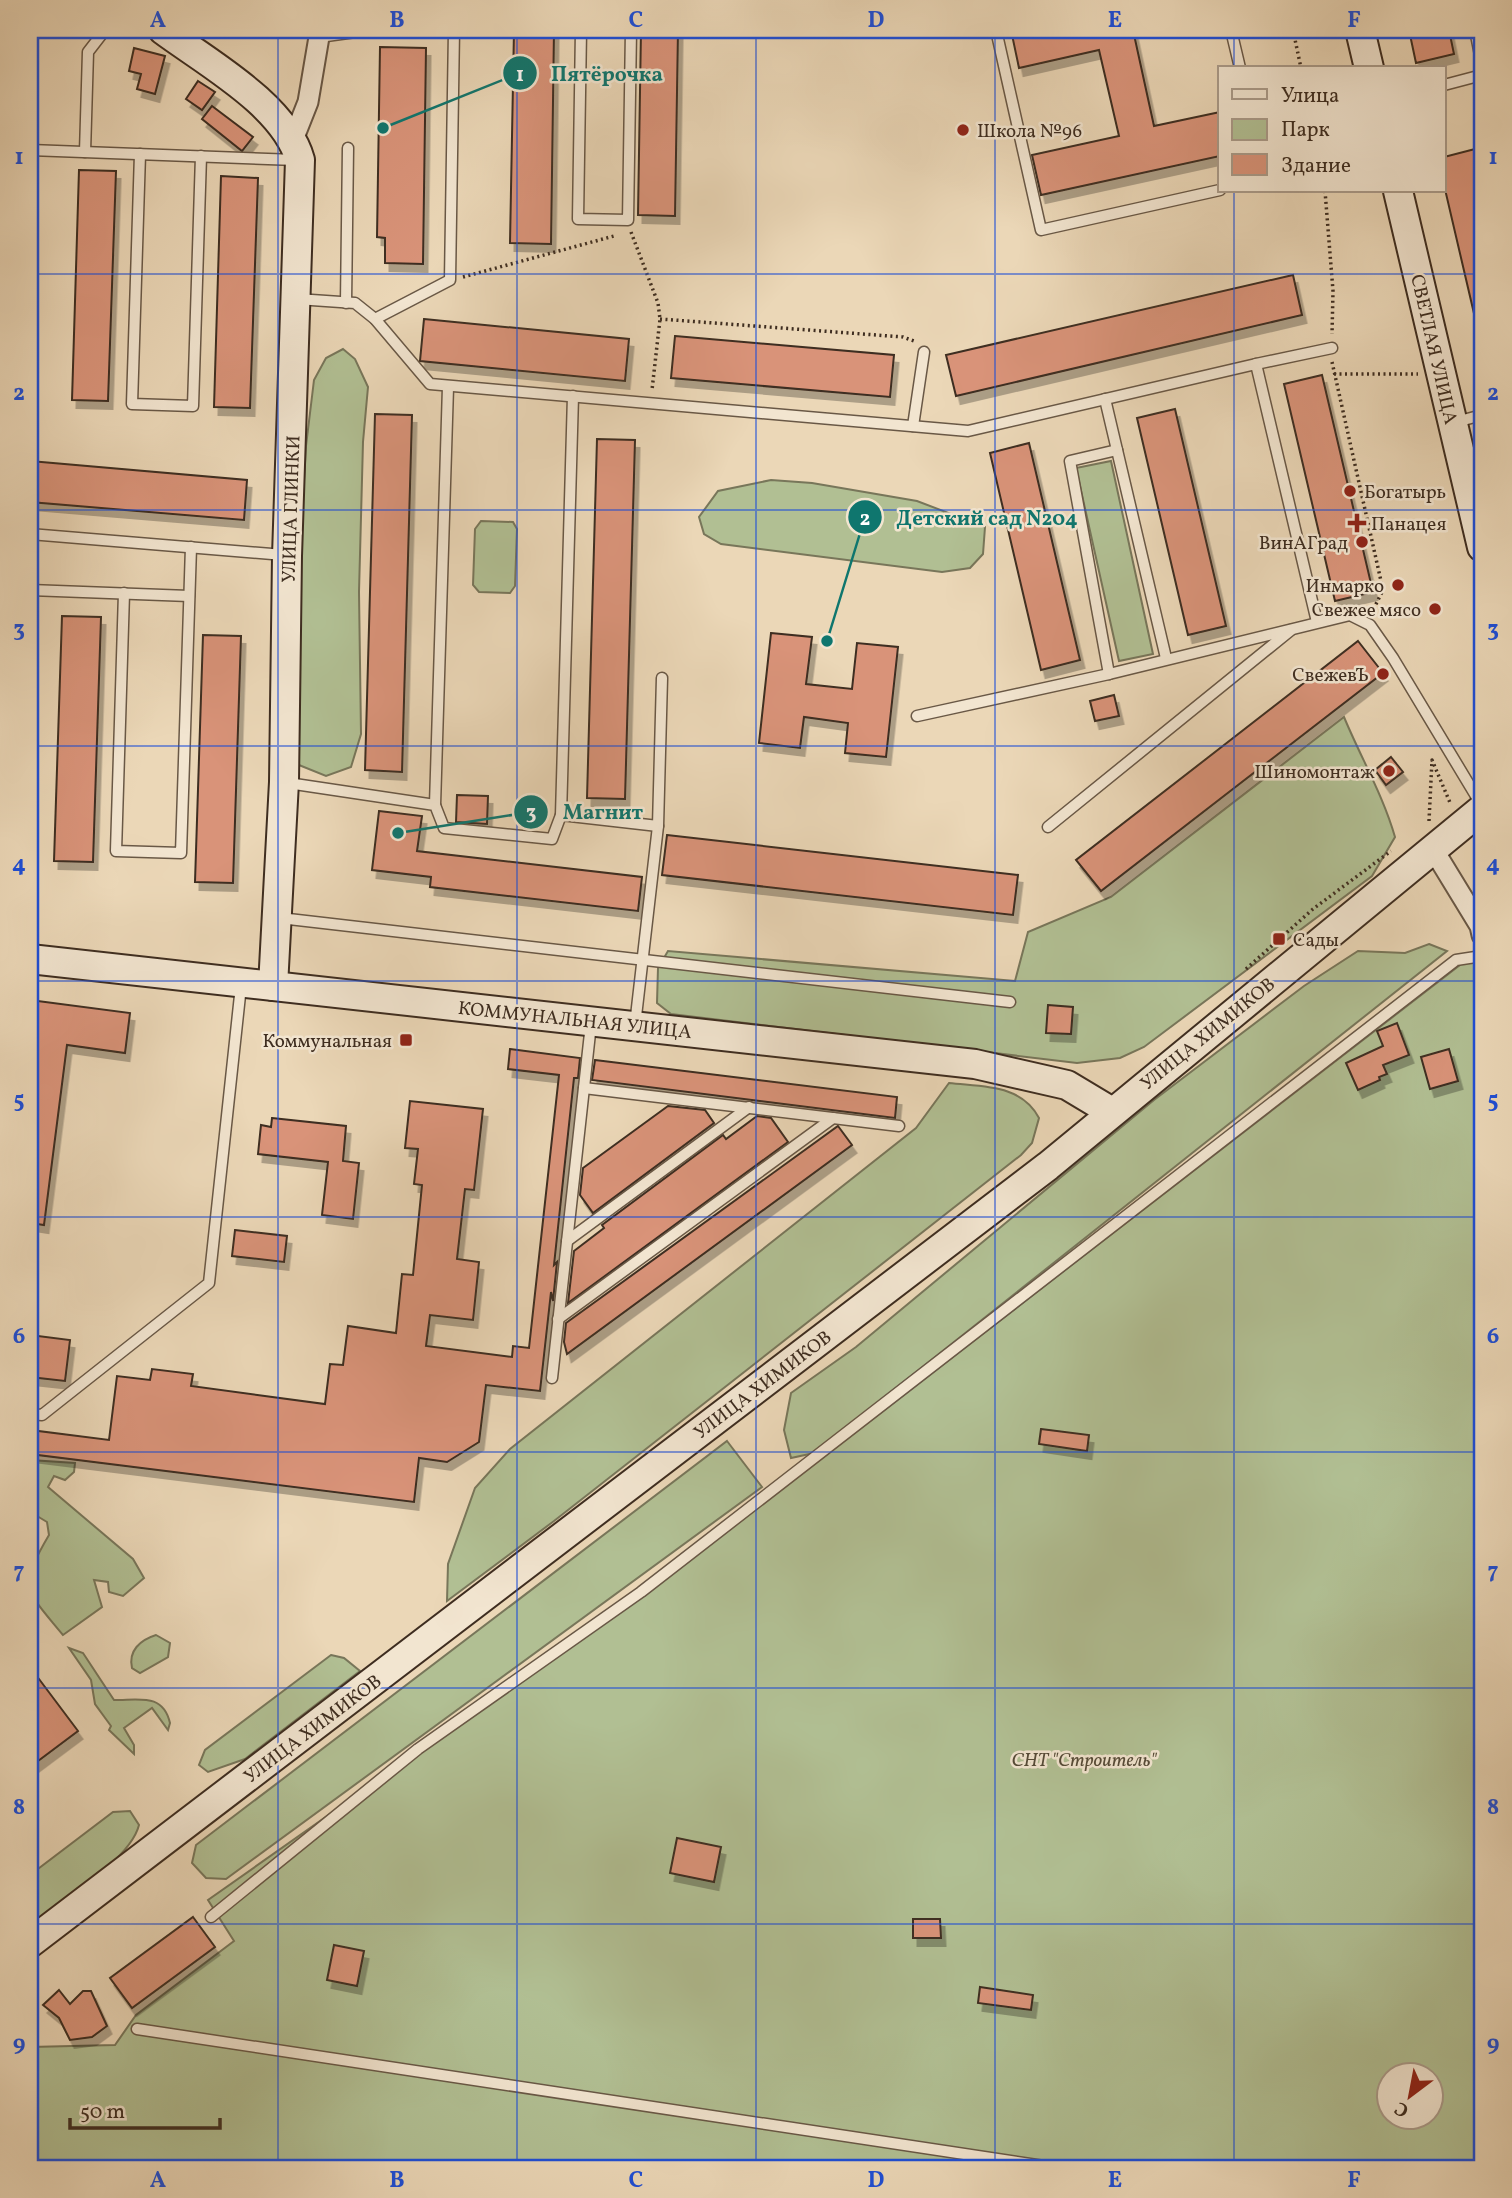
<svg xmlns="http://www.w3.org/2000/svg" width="1512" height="2198" viewBox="0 0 1512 2198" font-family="Vollkorn,serif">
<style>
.green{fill:#b1bf93;stroke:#78765a;stroke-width:2;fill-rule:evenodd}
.building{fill:#d99379;stroke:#3e2d20;stroke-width:2;filter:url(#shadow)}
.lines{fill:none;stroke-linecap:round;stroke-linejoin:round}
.lane-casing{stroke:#695846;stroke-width:13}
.street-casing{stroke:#695846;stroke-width:23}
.secondary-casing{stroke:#3e2d20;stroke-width:32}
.path{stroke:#3e2d20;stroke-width:3.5;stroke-dasharray:2 3.5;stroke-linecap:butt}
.lane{stroke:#f2e5d0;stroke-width:10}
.street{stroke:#f2e5d0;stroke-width:19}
.secondary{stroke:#f2e5d0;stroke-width:28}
.grid{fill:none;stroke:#1d4ed8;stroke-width:2;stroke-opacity:0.55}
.poi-dot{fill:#8f2418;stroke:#f2e5d0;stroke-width:2.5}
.labels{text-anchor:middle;stroke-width:5;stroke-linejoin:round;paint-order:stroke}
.poi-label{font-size:19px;fill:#3e2d20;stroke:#f2e5d0;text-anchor:end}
.street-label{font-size:19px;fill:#3e2d20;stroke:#f2e5d0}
.park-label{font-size:19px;font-style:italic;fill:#554a37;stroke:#f2e5d0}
.leader{fill:none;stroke:#0f766e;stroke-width:2.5}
.callout-dot{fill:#0f766e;stroke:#f2e5d0;stroke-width:2.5}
.mark-label{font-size:21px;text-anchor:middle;font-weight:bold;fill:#fff}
.callout-label{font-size:21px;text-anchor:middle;font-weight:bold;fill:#0f766e;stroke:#f2e5d0;stroke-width:5;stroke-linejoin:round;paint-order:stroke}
.neatline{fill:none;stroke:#1d4ed8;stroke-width:2.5}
.grid-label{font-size:23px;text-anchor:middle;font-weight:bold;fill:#1d4ed8}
</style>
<defs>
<filter id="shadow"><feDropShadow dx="4.5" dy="8" stdDeviation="0" flood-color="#0004"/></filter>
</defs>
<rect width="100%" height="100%" fill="#ebd7b7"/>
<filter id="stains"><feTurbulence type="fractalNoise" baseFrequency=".00286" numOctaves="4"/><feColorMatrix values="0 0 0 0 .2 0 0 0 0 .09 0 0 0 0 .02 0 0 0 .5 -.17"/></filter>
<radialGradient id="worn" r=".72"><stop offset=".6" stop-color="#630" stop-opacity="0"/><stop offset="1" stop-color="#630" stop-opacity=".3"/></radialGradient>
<g class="green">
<path d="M343,349L355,359L368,387L363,442L359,592L361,734L351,767L326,776L294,763V650L306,446L314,380L326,358Z"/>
<path d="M1111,461L1153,654L1119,661L1076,468Z"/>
<path d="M771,480L812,483L917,501L985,527L983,554L970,568L942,572L721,544L704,534L699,517L718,491Z"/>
<path d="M481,521L513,522L517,529L515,586L510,593L479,592L473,585L475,529Z"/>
<path d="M1344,717C1361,758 1383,795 1395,837L1372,876L1144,1047L1120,1058L1077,1063L671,1014L657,1003L658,968L668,951L1015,981L1028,932L1111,897Z"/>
<path d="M1429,944L1447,951L814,1453L791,1458L784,1430L791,1393L856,1347L1154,1100L1304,986L1358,951L1405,953Z"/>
<path d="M1482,948V2168H30V2047L115,2045L136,2015L234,1941L208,1900L682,1566ZM1390,2076H1432V2118H1390Z"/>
<path d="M949,1083C983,1087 1021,1084 1039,1118L1032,1143L1021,1155L554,1521L447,1601L448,1564L475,1488L510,1449L916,1128Z"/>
<path d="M727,1441L762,1487L226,1879L206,1878L192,1863L196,1845Z"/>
<path d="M30,1460L75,1463L74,1472L65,1480L54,1476L48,1487L133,1559L144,1578L123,1596L109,1592L108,1582L94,1580L102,1607L63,1635C27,1591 17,1589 49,1535L47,1522L37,1516L30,1518Z"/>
<path d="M156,1635L170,1643L168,1657L140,1673L132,1668C128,1651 140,1640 156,1635Z"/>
<path d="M69,1648L83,1653L114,1700C140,1700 163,1693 170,1723L168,1730L152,1708L124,1728L134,1745V1754L109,1730L111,1726L95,1704L91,1680Z"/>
<path d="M331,1655L344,1658L360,1671L245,1759L208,1772L199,1765L205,1750Z"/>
<path d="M130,1811L139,1825C130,1861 60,1901 30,1925V1875L113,1812Z"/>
</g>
<g class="building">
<path d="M514,30H554L551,244L510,243Z"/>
<path d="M641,30H678L675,216L638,215Z"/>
<path d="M1011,30H1133L1154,126L1220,112V156L1041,195L1032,155L1119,136L1099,50L1019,68Z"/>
<path d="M1409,30H1449L1454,54L1416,63Z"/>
<path d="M380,47L426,48L423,264L385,263V238L377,237Z"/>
<path d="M134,48L165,56L155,94L137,89L141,74L129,71Z"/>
<path d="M198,81L215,92L202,110L186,99Z"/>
<path d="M212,106L253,137L242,151L202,119Z"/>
<path d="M1475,149L1482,178V321L1476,322L1444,185V157Z"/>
<path d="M79,170L116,171L108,401L72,400Z"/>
<path d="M221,176L258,178L250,408L214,407Z"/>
<path d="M1293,275L1302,315L956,396L946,355Z"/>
<path d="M424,319L629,339L625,381L420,361Z"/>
<path d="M675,336L894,355L890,397L671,378Z"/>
<path d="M1322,375L1373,592L1335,601L1284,384Z"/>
<path d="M1175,409L1226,626L1188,635L1137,418Z"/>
<path d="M375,414L412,415L402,772L365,770Z"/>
<path d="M597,439L635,440L625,799L587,798Z"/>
<path d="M1029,443L1080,660L1041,670L990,453Z"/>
<path d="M30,461L247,480L244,520L30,502Z"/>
<path d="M62,616L101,617L93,862L54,861Z"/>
<path d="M771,633L812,637L806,684L852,689L857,643L898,647L886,757L845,753L848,723L804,717L800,748L759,743Z"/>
<path d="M203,635L241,636L233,883L195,882Z"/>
<path d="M1358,641L1383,673L1101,891L1076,860Z"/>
<path d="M1114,695L1119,716L1095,721L1090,701Z"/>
<path d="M1391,757L1403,772L1386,785L1375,770Z"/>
<path d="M457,795L488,796L487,824L456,822Z"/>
<path d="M379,811L422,816L417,851L642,877L638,911L430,887L431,877L372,870Z"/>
<path d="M667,835L1018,875L1013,915L662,875Z"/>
<path d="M30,1000L130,1013L125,1053L67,1045L44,1225L30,1223Z"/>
<path d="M1048,1005L1073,1007L1071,1034L1046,1033Z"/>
<path d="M1397,1023L1409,1055L1383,1065L1387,1074L1379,1077L1380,1080L1358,1090L1346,1063L1383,1046L1377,1031Z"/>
<path d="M510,1049L580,1058L578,1078H574L554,1265L557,1262L553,1301L551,1292L540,1391L486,1385L479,1442L447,1462L419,1458L414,1502L30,1454V1430L109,1440L117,1376L150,1380L152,1369L193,1374L191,1386L325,1404L330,1364L343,1365L348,1326L396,1333L402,1274L413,1275L422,1185L414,1184L418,1149L405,1148L410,1101L483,1109L474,1190L465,1189L457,1259L479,1262L473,1320L430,1315L426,1346L512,1357L513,1346L529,1348L559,1075L508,1069Z"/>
<path d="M1449,1049L1458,1081L1430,1089L1421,1057Z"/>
<path d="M595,1060L897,1097L895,1118L592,1080Z"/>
<path d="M668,1106L705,1110L714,1123L593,1213L580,1195L583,1168Z"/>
<path d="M757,1116L771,1118L788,1142L568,1303L574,1251L604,1228L602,1225L723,1135L726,1139Z"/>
<path d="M272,1118L346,1126L343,1161L359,1163L353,1219L322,1215L328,1162L258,1154L261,1125L271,1127Z"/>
<path d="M838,1126L852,1145L567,1354L564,1342L566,1323Z"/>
<path d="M235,1230L287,1236L284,1262L232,1256Z"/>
<path d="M30,1335L70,1340L65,1381L30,1377Z"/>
<path d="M1041,1429L1089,1435L1087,1451L1039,1444Z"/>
<path d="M30,1667L78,1731L30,1767Z"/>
<path d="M677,1838L721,1847L714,1882L670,1873Z"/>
<path d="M193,1917L215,1947L132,2008L110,1978Z"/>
<path d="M913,1919H940L941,1938H913Z"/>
<path d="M334,1945L364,1951L357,1986L327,1980Z"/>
<path d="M980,1987L1033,1995L1031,2010L978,2003Z"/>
<path d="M59,1990L70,2004L83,1991H91L107,2026L92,2037L70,2040L59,2018L43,2005Z"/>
</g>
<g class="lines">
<defs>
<g id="lane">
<path d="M581,30L578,219L628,220L631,30"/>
<path d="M996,30L1041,230L1220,190"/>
<path d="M1231,30L1240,68"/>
<path d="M1475,30L1482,65"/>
<path d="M319,34V37L370,30"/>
<path d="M1444,85L1482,75"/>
<path d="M30,150L296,160"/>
<path d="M85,152L88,52L105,30"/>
<path d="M140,154L132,404L193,406L201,156"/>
<path d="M297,299L355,303L375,319L430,384L968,431L1256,364L1317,622"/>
<path d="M346,303L348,148"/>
<path d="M375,319L450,280L454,30"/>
<path d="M1256,364L1332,348"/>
<path d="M1105,399L1166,658"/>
<path d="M1456,422L1482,415"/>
<path d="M913,426L924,352"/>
<path d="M30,534L284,555"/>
<path d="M30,590L189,596"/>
<path d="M124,593L116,851L181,853L191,547"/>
<path d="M1109,674L1070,461L1117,450"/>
<path d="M917,716L1109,674L1350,615L1370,625L1393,658L1482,806"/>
<path d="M288,783L435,805L444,828L552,839L561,815L658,826"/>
<path d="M435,805L448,387"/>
<path d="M561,815L573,396"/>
<path d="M1048,827L1291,630"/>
<path d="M280,918L1010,1002"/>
<path d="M635,1025L658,826L662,678"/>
<path d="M584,1088L899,1126"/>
<path d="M567,1241L749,1107"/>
<path d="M558,1319L833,1118"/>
<path d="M552,1378L591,1024"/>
<path d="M30,1414L42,1415L209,1283L241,986"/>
<path d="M211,1917L418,1749L641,1592L1456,960L1482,956"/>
<path d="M137,2029L1057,2168"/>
</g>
<g id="street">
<path d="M293,140L308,102L319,37"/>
<path d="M1433,849L1480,926L1482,935"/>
</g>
<g id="secondary">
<path d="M163,30C206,62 285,105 300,160L287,556L284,782L273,986"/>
<path d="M1360,30L1369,68"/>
<path d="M1398,191L1482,547"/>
<path d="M30,959L975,1064L1067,1085L1112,1112"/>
<path d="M30,1943L1048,1166L1482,809"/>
</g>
</defs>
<use href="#lane" class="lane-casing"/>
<use href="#street" class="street-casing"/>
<use href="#secondary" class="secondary-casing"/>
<g class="path">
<path d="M1293,30L1301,68"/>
<path d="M1325,191L1333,291L1332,334"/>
<path d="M631,232L658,303L660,319L652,390"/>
<path d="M463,277L614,236"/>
<path d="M660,319L903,337L914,341"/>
<path d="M1332,362L1383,590L1372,612"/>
<path d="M1334,374H1418"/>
<path d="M1429,821L1432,760L1451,805"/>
<path d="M1480,884L1476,877L1482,859"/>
<path d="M1246,969L1313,909L1391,851"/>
</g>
<use href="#lane" class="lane"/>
<use href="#street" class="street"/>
<use href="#secondary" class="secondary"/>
</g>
<path class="grid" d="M278,30V2168M517,30V2168M756,30V2168M995,30V2168M1234,30V68M1234,191V2168M30,274H1482M30,510H1482M30,746H1482M30,981H1482M30,1217H1482M30,1452H1482M30,1688H1482M30,1924H1482"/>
<g class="poi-dot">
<circle cx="963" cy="130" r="7"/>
<circle cx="1350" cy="491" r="7"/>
<path d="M1353.5 512.5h7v7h7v7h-7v7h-7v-7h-7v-7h7z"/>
<circle cx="1362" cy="542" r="7"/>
<circle cx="1398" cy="585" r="7"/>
<circle cx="1435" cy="609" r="7"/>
<circle cx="1383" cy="674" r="7"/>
<circle cx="1389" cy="771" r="7"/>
<rect x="1272" y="932" width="14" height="14" rx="3.5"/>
<rect x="399" y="1033" width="14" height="14" rx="3.5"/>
</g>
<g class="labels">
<g class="poi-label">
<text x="977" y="137" text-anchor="start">Школа №96</text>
<text x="1364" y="498" text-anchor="start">Богатырь</text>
<text x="1371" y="530" text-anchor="start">Панацея</text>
<text x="1348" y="549">ВинАГрад</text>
<text x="1384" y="592">Инмарко</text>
<text x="1421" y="616">Свежее мясо</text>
<text x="1369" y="681">СвежевЪ</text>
<text x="1375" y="778">Шиномонтаж</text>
<text x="1293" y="946" text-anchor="start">Сады</text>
<text x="392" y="1047">Коммунальная</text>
</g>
<g class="street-label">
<text transform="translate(1435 349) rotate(77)" y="7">СВЕТЛАЯ УЛИЦА</text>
<text transform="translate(290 509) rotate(-88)" y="7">УЛИЦА ГЛИНКИ</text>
<text transform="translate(575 1019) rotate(6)" y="7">КОММУНАЛЬНАЯ УЛИЦА</text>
<text transform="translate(1207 1033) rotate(-39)" y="7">УЛИЦА ХИМИКОВ</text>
<text transform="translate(762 1384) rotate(-37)" y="7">УЛИЦА ХИМИКОВ</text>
<text transform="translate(312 1728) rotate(-37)" y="7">УЛИЦА ХИМИКОВ</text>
</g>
<g class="park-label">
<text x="1084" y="1766">СНТ "Строитель"</text>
</g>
</g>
<path class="leader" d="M383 128L520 73M827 641L865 517M398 833L531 812"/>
<g class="callout-dot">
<circle cx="383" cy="128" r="7"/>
<circle cx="827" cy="641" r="7"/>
<circle cx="398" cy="833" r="7"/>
<circle cx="520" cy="73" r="18"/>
<circle cx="865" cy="517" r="18"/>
<circle cx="531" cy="812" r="18"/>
</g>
<g class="mark-label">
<text x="520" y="81">1</text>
<text x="865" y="525">2</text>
<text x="531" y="819">3</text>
</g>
<g class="callout-label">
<text x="607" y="81">Пятёрочка</text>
<text x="987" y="525">Детский сад N204</text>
<text x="603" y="819">Магнит</text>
</g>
<rect width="1512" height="2198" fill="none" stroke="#ebd7b7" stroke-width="77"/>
<rect x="1218" y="66" width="228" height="126" fill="#f2e5d0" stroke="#aa9b8a" stroke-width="2"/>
<rect x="1232" y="89" width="35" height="10" fill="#f2e5d0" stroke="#aa9b8a" stroke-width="2"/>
<text x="1281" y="102" font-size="21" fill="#3e2d20">Улица</text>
<rect x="1232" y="119" width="35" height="21" fill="#b1bf93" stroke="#aa9b8a" stroke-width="2"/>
<text x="1281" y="136" font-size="21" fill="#3e2d20">Парк</text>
<rect x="1232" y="154" width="35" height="21" fill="#d99379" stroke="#aa9b8a" stroke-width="2"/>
<text x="1281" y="172" font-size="21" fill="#3e2d20">Здание</text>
<g transform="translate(1410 2096) rotate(212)"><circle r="33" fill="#f2e5d0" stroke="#aa9b8a" stroke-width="2"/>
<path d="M0-5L12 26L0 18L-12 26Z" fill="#8f2418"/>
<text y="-10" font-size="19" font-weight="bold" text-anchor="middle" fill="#3e2d20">С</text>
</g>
<path d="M70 2118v10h150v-10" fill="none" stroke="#3e2d20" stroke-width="3.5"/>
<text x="80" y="2118" font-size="21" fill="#3e2d20" stroke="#f2e5d0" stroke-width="5" paint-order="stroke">50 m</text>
<rect x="38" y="38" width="1436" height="2122" class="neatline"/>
<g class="grid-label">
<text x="158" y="27">A</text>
<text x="397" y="27">B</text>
<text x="636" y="27">C</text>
<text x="876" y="27">D</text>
<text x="1115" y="27">E</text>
<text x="1354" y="27">F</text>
<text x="19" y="164">1</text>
<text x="1493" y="164">1</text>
<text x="19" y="400">2</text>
<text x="1493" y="400">2</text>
<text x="19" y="636">3</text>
<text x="1493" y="636">3</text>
<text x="19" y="871">4</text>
<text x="1493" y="871">4</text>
<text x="19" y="1107">5</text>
<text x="1493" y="1107">5</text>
<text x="19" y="1343">6</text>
<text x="1493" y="1343">6</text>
<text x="19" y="1578">7</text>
<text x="1493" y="1578">7</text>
<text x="19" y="1814">8</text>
<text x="1493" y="1814">8</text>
<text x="19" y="2050">9</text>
<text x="1493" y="2050">9</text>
<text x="158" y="2187">A</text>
<text x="397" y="2187">B</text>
<text x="636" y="2187">C</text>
<text x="876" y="2187">D</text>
<text x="1115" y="2187">E</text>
<text x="1354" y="2187">F</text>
</g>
<rect width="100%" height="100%" filter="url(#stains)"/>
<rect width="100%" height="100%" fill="url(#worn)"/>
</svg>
